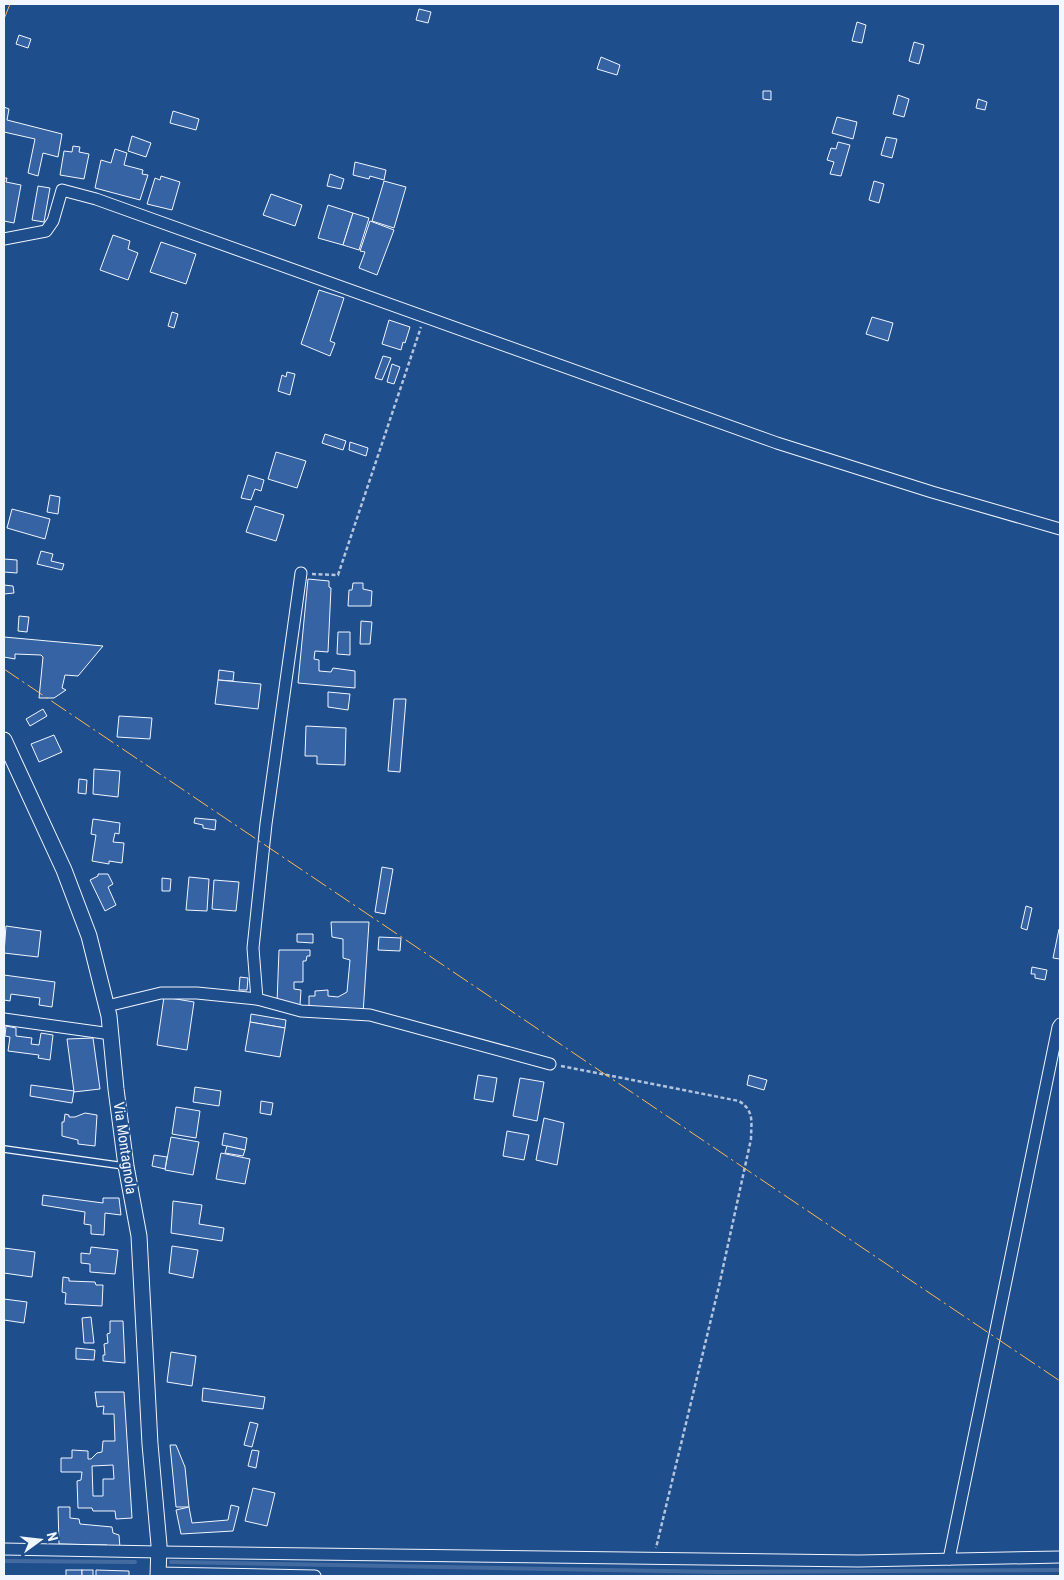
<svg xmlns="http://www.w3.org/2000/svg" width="1064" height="1580" viewBox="0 0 1064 1580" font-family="'Roboto Condensed',sans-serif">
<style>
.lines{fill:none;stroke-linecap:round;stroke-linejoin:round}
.stream{stroke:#446ba0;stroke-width:4}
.building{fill:#3563a3;stroke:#f2f6ff;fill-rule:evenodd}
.service-casing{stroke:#f2f6ff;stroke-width:8}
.minor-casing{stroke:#f2f6ff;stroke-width:13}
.tertiary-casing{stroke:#f2f6ff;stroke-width:17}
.path{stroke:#b3c4dc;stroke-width:2.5;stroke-dasharray:4 2.5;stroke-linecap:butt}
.service{stroke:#1f4e8c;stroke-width:5.5}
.minor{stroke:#1f4e8c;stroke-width:11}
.tertiary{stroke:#1f4e8c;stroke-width:15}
.power{stroke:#ffb74d;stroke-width:1;stroke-dasharray:18 4 2.5 4;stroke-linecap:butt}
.labels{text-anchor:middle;stroke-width:4;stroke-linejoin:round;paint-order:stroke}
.street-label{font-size:15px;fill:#f2f6ff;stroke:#1f4e8c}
</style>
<rect width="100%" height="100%" fill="#1f4e8c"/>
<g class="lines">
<g class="stream">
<path d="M4,1561L135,1562"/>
<path d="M171,1562L719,1572L1060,1570"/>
</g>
</g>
<g class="building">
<path d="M419,9L431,12L428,23L416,20Z"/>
<path d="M857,22L866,25L862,43L852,41Z"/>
<path d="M19,35L31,39L28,48L16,44Z"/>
<path d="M914,42L924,45L919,64L909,61Z"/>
<path d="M601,57L620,65L617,75L597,69Z"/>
<path d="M763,91H771V100L763,99Z"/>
<path d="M898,95L909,99L904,117L893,114Z"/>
<path d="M978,99L987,102L985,110L976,108Z"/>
<path d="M4,107L9,109L7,120L62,134L58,157L43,153L38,176L28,173L35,139L4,132Z"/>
<path d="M173,111L199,119L196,130L170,123Z"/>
<path d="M837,117L857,122L853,139L832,133Z"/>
<path d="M132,136L151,143L146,157L128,151Z"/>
<path d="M886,137L897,139L892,158L881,155Z"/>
<path d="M838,142L850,145L841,176L830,174L834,162L827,160L831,148L836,149Z"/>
<path d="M73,146L80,147L79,152L89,154L84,179L60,175L64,151L72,152Z"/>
<path d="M115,149L127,153L124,165L143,170L142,174L148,175L140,200L95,188L101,160L111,163Z"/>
<path d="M355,162L386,170L384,180L370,176L369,179L353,175Z"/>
<path d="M330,174L344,179L341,189L327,186Z"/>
<path d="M161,176L180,182L172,210L147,204L155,178L160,180Z"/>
<path d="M4,178H7L6,182L21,185L14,223L4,221Z"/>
<path d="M384,181L406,187L394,228L372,221Z"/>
<path d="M874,181L884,184L879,203L869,200Z"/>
<path d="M38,186L50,188L44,222L32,220Z"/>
<path d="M271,194L302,205L295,226L263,215Z"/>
<path d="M328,205L353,213L343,245L318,238Z"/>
<path d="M353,213L369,218L359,250L343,245Z"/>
<path d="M370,221L394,230L377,275L359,268L365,252L360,251Z"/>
<path d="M113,235L130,241L128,249L138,253L128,280L100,270Z"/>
<path d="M161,242L196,254L186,284L150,272Z"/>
<path d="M319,290L344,298L330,341L335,343L330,356L301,344Z"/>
<path d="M172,312L178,314L174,328L168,326Z"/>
<path d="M872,317L893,323L888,341L866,334Z"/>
<path d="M389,320L410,327L405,343L403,342L401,350L382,344Z"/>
<path d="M383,356L391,358L382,380L375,378Z"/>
<path d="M392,364L400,367L394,384L387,382Z"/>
<path d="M287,372L295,374L290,395L278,391L282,375L286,377Z"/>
<path d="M325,434L346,441L343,450L322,443Z"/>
<path d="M350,442L368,448L366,456L349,450Z"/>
<path d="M276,452L306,461L297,488L268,479Z"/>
<path d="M248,475L264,480L261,491L255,489L251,500L241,498Z"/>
<path d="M50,495L60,497L58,514L47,512Z"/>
<path d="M255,506L284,515L276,541L246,532Z"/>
<path d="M12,509L50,519L45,539L7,528Z"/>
<path d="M41,551L53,554L51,561L64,564L62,570L37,564Z"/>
<path d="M4,559L17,560V573L4,572Z"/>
<path d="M308,579L329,581V587L331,588L328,652L315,651L314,659L319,660V671L331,672L333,668L355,671V688L298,683Z"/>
<path d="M353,583H363V589L372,591L371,606H348L349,590H352Z"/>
<path d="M4,585L13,586L14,593L4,594Z"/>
<path d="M19,616L29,617L27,632L18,631Z"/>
<path d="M361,621L372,622L370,644H360Z"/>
<path d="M338,632H350V655L337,654Z"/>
<path d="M4,637L103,646L78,676L65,675L62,688L66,690L54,698H39L43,657L41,655L15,654V659L4,657Z"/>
<path d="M219,670L234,672L233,681L218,680Z"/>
<path d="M218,680L261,684L258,709L215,704Z"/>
<path d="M328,692L350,694L348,710L328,707Z"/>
<path d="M394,699H406L400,772L388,771Z"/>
<path d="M43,709L47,716L30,726L26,719Z"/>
<path d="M119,716L152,718L150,739L117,737Z"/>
<path d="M306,726L346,728L345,765L317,764V756H305Z"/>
<path d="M54,735L62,752L39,762L31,744Z"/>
<path d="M94,769L120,771L118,797L93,794Z"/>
<path d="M79,779L87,780L86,794L78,793Z"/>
<path d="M195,818L216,820L215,830L203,828V825L194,823Z"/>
<path d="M93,819L120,823L119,834L115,833L113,842L124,843L122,863L109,861V864L92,861L96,835L91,834Z"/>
<path d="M382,867L393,869L385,914L375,912Z"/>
<path d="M98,874H108L113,884L108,887L116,905L105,911L90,880L98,876Z"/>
<path d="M189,877L209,879L207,911L186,910Z"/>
<path d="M162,878L171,879L170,891H162Z"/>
<path d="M214,880L239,882L236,911L212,909Z"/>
<path d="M1026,906L1032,908L1027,930L1021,928Z"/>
<path d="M331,922H369L363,1014L309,1009V996H315V991L328,990V996L338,997L347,992L350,960L343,958V939L332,937Z"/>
<path d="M6,926L41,931L38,957L4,953Z"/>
<path d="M1059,929H1060V959L1053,958Z"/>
<path d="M297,934H313V943L297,942Z"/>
<path d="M379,937L401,938L400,951L378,950Z"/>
<path d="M279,950H310V956H307L306,961H303V982H294V989L301,990L300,1005L277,1003Z"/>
<path d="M1032,967L1047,970L1045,980L1035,978V974H1031Z"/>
<path d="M4,975L55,982L52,1007L39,1005L40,998L11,994L10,1001L4,1000Z"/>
<path d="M240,977L248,978L247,990H239Z"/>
<path d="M164,997L194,1002L187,1050L157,1045Z"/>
<path d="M251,1014L286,1020L285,1028L250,1022Z"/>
<path d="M250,1022L285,1028L280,1057L245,1051Z"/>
<path d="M6,1026L16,1028V1036L32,1038L31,1044L39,1045L41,1033L53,1035L50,1060L38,1058L39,1055L8,1051L10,1037L5,1036Z"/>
<path d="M93,1038L100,1089L74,1092L67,1039Z"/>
<path d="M478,1075L497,1078L493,1102L474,1099Z"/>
<path d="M749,1075L767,1080L764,1090L747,1085Z"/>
<path d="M520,1078L544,1082L537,1121L513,1116Z"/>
<path d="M31,1085L74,1091L72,1103L30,1096Z"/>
<path d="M195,1087L221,1091L219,1106L193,1102Z"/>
<path d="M261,1101L273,1103L271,1115L260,1113Z"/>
<path d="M176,1107L200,1111L196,1138L172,1134Z"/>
<path d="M85,1113L97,1115L95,1146L78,1144V1140L62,1136V1122H64L65,1114L69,1115V1117H75Z"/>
<path d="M544,1118L564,1123L557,1165L536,1160Z"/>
<path d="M507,1131L529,1135L524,1160L503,1156Z"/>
<path d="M224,1133L247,1138L245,1150L222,1145Z"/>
<path d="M171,1137L199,1142L193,1175L165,1170Z"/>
<path d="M227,1146L245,1150L243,1156L225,1153Z"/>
<path d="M221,1153L250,1159L245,1184L216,1179Z"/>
<path d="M154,1155L167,1157L165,1169L152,1166Z"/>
<path d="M43,1195L103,1203V1198H119L121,1215L105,1213L104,1235L91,1234V1225L84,1224L85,1212L42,1205Z"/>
<path d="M173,1201L202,1205L199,1224L224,1228L222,1241L171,1233Z"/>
<path d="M172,1246L198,1250L193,1278L169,1273Z"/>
<path d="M91,1247L118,1250L115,1274L90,1272V1264L81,1263V1253L90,1254Z"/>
<path d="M4,1248L35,1252L32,1277L4,1273Z"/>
<path d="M63,1277L69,1278V1281L95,1282L96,1285H103L102,1306L65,1304L66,1293L62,1292Z"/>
<path d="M4,1299L27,1302L24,1323L4,1320Z"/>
<path d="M91,1317L94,1343H84L82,1318Z"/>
<path d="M110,1321H123L125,1363L103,1361V1355H105L104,1344L108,1343L107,1334L110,1333Z"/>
<path d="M76,1348L95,1350L94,1360L76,1359Z"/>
<path d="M171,1352L196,1356L192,1386L167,1382Z"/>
<path d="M203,1388L265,1397L263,1409L202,1401Z"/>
<path d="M95,1392H124L132,1518L116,1519L115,1511H93L92,1508H78L77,1481L81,1480L82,1472H61V1458H72V1450L88,1451V1459H91L97,1453L102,1452L103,1441H115L114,1414H103L104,1406L97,1407ZM113,1465L114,1479H103V1496H93L92,1466Z"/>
<path d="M250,1422L258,1424L252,1447L244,1445Z"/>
<path d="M170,1445H176L185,1467L189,1507H176Z"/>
<path d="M252,1450L259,1451L256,1468L248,1466Z"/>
<path d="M253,1488L275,1493L267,1526L245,1521Z"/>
<path d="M231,1505L239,1507L233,1531L181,1534L176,1510L189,1507L192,1523L228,1520Z"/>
<path d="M58,1507H70V1518L79,1519L80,1524L112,1527L113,1533L119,1535L120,1548L107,1549V1545L59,1544Z"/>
<rect x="66" y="1570" width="16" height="6"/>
<rect x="82" y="1570" width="11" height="6"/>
<path d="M96,1570L129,1571V1576H96Z"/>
</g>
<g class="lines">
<defs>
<path id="service" d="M4,1149L124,1166"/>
<g id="minor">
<path d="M4,239L46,231L53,221L62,190L96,199L777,443L932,492L1060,529"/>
<path d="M257,999L253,948L266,824L301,573"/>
<path d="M107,1006L161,993H197L257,999L301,1011L370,1015L550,1064"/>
<path d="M4,1019L111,1034"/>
<path d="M4,1549L159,1552L859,1561L1060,1557"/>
<path d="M949,1559L1058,1027L1060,1024"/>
<path d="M158,1573L315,1576"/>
</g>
<path id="tertiary" d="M4,740L64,870L89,936L109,1016L116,1089L126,1166L139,1236L150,1444L159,1545L158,1576"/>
</defs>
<use href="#service" class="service-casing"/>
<use href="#minor" class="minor-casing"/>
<use href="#tertiary" class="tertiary-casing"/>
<g class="path">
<path d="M312,574L338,575L421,327"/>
<path d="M561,1066L739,1101C755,1111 751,1123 751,1139L719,1286L656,1548"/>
</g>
<use href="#service" class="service"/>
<use href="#minor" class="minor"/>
<use href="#tertiary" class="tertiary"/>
<g class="power">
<path d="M4,19L10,4"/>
<path d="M4,669L1060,1381"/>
</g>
</g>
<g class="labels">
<g class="street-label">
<text transform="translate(125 1148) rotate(82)" y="5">Via Montagnola</text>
</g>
</g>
<rect width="1064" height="1580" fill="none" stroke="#f2f6ff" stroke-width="10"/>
<g transform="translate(40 1540) rotate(75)" stroke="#1f4e8c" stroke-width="4" paint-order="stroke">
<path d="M0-4L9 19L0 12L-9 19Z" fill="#f2f6ff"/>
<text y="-8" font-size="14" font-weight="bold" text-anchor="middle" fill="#f2f6ff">N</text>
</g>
</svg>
